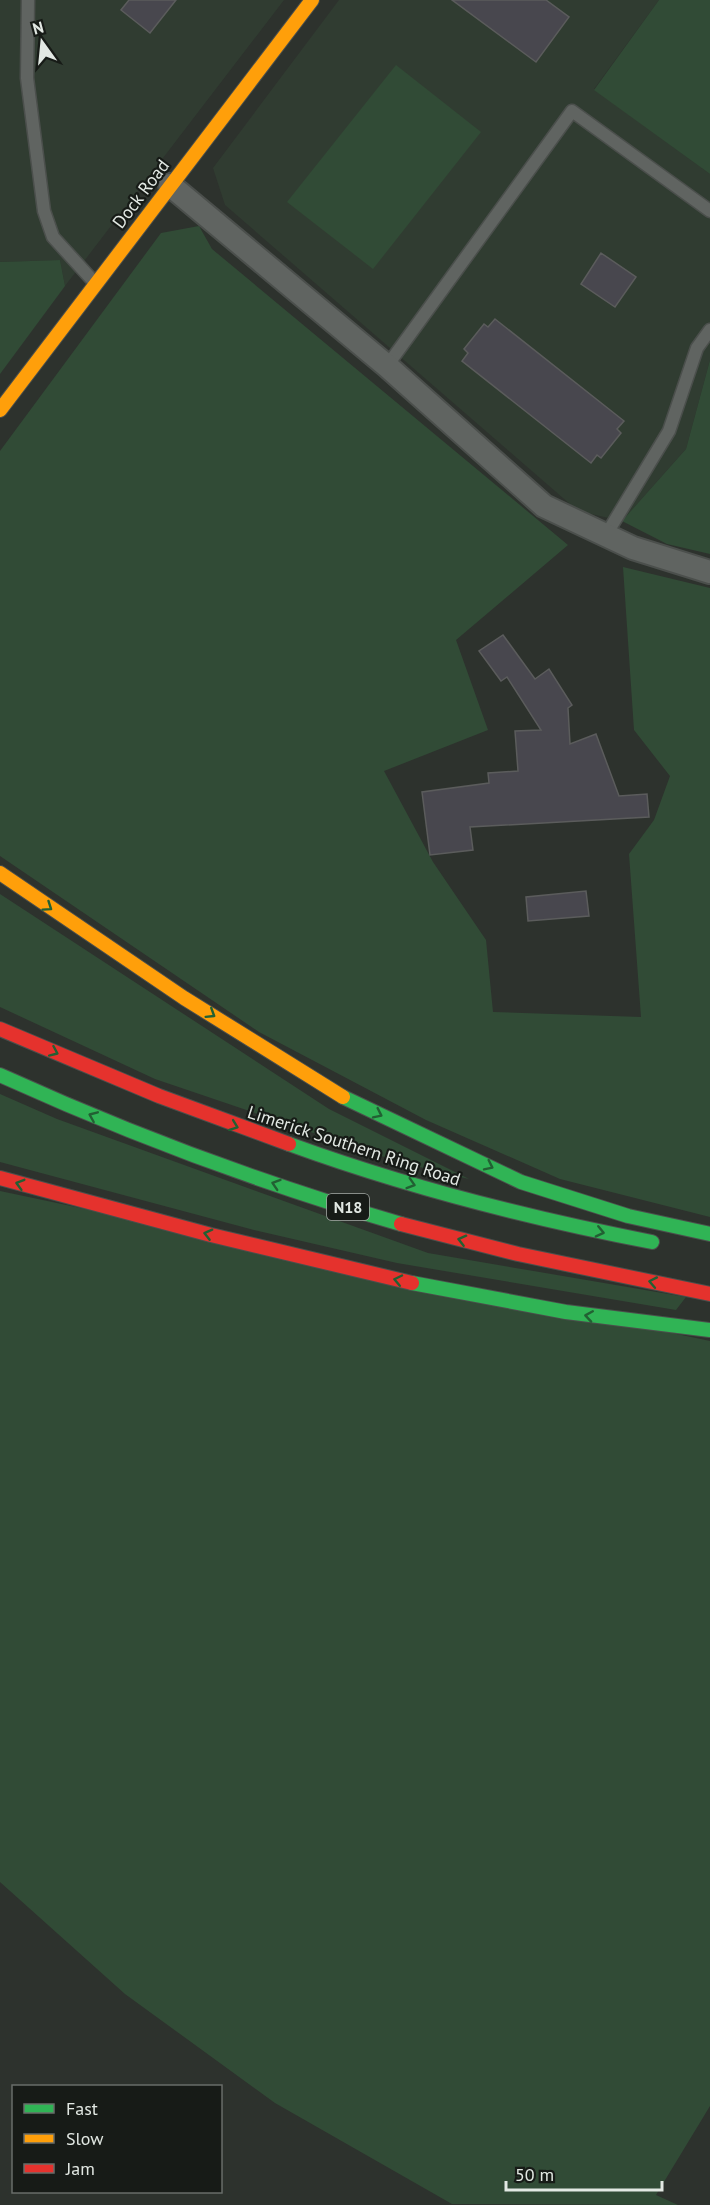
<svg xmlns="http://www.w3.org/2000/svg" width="710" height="2205" viewBox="0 0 710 2205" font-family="'PT Sans',sans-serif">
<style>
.built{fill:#303c31}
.green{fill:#314b36}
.building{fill:#48474e;stroke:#5b5c5c;stroke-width:1.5}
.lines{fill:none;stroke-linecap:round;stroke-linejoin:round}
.lane-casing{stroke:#4b4f4c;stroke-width:15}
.street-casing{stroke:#4b4f4c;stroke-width:26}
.fast-casing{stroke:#4b4f4c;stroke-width:16}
.slow-casing{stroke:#4b4f4c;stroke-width:16}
.jam-casing{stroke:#4b4f4c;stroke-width:16}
.lane{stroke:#606461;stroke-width:12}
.street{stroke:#606461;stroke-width:22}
.fast{stroke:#30b455;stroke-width:14}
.slow{stroke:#ff9f0a;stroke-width:14}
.jam{stroke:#e5322d;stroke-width:14}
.oneway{stroke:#226033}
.labels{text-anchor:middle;stroke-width:4.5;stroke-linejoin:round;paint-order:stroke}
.shield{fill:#171b17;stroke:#a5aaa6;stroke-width:1.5}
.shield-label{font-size:16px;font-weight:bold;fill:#e2e8e3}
.street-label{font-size:18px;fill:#e2e8e3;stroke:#171b17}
</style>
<rect width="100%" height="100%" fill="#2d322d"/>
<g class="built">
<path d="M0,0H284L65,286L60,260L0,262Z"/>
<path d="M339,0H659L594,89L710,174V360L686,449L622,521L578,511L225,205L213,168Z"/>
</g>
<g class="green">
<path d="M659,0H710V174L594,90Z"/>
<path d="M396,65L481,132L373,269L287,202Z"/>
<path d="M199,226L212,249L568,545L456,640L488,730L384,771L433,862L486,940L493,1012L641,1017L629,854L654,820L670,776L634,730L623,567L710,588V1217L560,1179L426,1120L259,1032L0,856V451L161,233Z"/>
<path d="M60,260L65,286L0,374V262Z"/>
<path d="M710,360V554L667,544L622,521L686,449Z"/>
<path d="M0,894L329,1109L469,1179L399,1162L155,1079L0,1007Z"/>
<path d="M0,1094L57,1119L428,1253L686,1297L676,1310L397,1263L254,1230L0,1162Z"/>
<path d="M0,1191L710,1341V2106L656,2195L678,2205L452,2204L275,2103L125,1994L0,1882Z"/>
</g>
<g class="building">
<path d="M129,0H176L150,33L121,10Z"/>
<path d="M452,0H546L569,17L536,62Z"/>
<path d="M601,253L636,277L615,307L581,284Z"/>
<path d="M495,319L624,421L617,429L621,433L601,458L597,455L591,463L462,361L468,353L464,349L484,324L488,327Z"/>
<path d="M503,635L535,679L549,669L572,705L568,708L570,744L596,734L619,796L647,794L649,817L470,827L473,850L430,855L422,792L489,783L488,773L518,771L515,731L541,730L507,677L501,681L479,651Z"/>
<path d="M586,891L589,916L528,921L526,897Z"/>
</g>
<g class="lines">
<defs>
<g id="lane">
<path d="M28,0L27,78L44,211L53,237L95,283"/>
<path d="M387,366L572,111L710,211"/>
<path d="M606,535L669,431L697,348L710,330"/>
</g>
<path id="street" d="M170,185L387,366L544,506L633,548L710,572"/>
<g id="fast">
<path d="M0,1075C130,1134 263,1184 401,1224"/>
<path d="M343,1097L521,1182L628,1216L710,1234"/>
<path d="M289,1144C407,1187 528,1218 652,1242"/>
<path d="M412,1283L566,1312L710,1330"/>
</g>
<g id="slow">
<path d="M0,410L312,0"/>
<path d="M0,873L184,998L343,1097"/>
</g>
<g id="jam">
<path d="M0,1029L159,1096L289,1144"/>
<path d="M0,1178L211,1235L412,1283"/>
<path d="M401,1224L518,1254L710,1294"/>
</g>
</defs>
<use href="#lane" class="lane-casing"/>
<use href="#street" class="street-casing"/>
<use href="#fast" class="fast-casing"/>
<use href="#slow" class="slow-casing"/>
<use href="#jam" class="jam-casing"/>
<use href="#lane" class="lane"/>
<use href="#street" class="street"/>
<use href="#fast" class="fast"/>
<use href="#slow" class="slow"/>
<use href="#jam" class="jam"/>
</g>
<defs><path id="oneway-chevron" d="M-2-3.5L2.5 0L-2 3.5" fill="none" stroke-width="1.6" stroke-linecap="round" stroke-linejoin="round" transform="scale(1.5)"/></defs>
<g class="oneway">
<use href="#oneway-chevron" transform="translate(48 907) rotate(34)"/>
<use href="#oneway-chevron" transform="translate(211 1014) rotate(32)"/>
<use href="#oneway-chevron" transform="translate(54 1052) rotate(24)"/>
<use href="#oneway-chevron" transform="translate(378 1114) rotate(26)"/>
<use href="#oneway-chevron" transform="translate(93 1116) rotate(-157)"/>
<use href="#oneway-chevron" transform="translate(234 1126) rotate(21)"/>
<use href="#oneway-chevron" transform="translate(489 1166) rotate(26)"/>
<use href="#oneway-chevron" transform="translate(20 1184) rotate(-164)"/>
<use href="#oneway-chevron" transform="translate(276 1184) rotate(-162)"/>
<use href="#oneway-chevron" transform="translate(411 1184) rotate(17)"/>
<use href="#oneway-chevron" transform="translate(600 1232) rotate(13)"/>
<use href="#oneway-chevron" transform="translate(208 1234) rotate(-166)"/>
<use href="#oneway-chevron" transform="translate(462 1240) rotate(-166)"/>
<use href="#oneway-chevron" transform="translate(398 1280) rotate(-168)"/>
<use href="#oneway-chevron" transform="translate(653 1282) rotate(-169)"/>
<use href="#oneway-chevron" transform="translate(589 1316) rotate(-171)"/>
</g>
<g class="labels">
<rect class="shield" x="327" y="1194" width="42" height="26" rx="4.5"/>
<g class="shield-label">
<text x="348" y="1213">N18</text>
</g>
<g class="street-label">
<text transform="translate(141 194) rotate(-53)" y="6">Dock Road</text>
<text transform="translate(354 1146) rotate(18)" y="6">Limerick Southern Ring Road</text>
</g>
</g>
<rect x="12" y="2085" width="210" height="108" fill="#171b17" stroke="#686d69" stroke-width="1.5"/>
<rect x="24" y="2104" width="30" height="9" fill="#30b455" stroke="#686d69" stroke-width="1.5"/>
<text x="66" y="2115" font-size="18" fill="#e2e8e3">Fast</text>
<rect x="24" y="2134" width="30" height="9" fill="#ff9f0a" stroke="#686d69" stroke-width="1.5"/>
<text x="66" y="2145" font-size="18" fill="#e2e8e3">Slow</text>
<rect x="24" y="2164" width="30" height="9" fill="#e5322d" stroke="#686d69" stroke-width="1.5"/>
<text x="66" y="2175" font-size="18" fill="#e2e8e3">Jam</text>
<g transform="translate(42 42) rotate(345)" stroke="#171b17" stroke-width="4.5" paint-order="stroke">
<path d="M0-4.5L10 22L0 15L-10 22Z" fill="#e2e8e3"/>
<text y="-9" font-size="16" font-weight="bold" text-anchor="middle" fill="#e2e8e3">N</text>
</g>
<path d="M506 2181v9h156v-9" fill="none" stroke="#e2e8e3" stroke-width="3"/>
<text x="515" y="2181" font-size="18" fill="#e2e8e3" stroke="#171b17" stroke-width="4.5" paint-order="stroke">50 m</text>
</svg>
